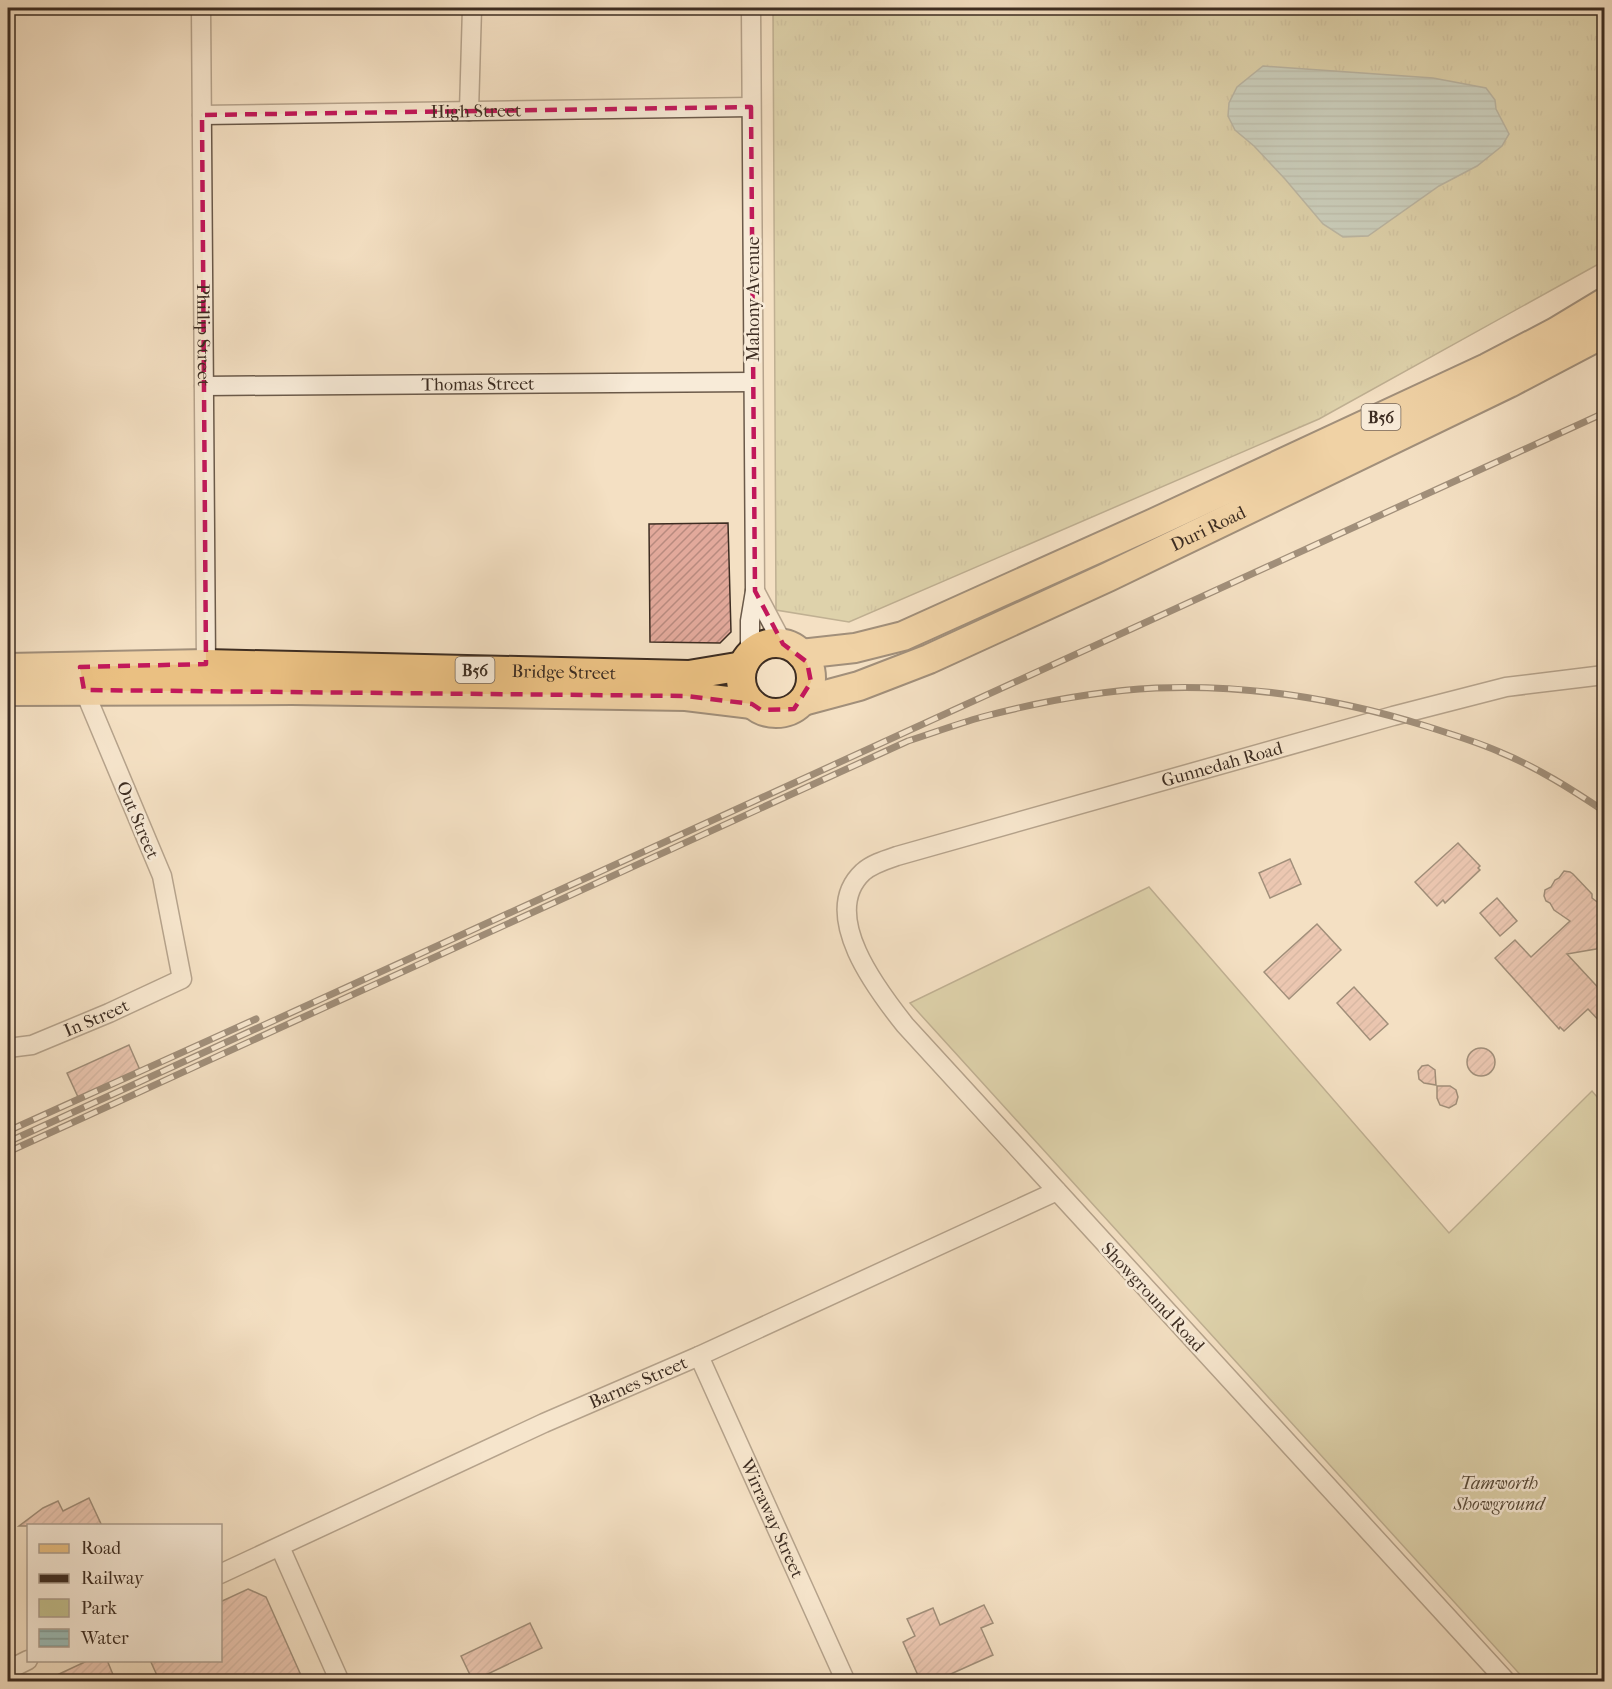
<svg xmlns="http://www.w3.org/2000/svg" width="1612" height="1689" viewBox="0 0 1612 1689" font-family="'IM FELL French Canon',serif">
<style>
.grass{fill:url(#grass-tufts);stroke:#807658;stroke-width:1.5}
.green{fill:#c3c08e;stroke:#807658;stroke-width:1.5}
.water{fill:url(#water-rules);stroke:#76837c;stroke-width:1.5}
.building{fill:url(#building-hatch);stroke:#3d2d22;stroke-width:1.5}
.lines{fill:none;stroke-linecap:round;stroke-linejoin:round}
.street-casing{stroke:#6b5a4a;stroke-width:21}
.primary-casing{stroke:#3d2d22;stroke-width:32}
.street{stroke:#f8ebd8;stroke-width:18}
.primary{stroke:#eac082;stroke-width:28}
.rail-casing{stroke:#3d2d22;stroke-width:7}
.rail{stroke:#f8ebd8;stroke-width:4.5;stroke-dasharray:14;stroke-linecap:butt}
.marked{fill:none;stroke:#c2185b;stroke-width:4.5;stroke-dasharray:12 8;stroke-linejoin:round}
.labels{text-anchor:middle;stroke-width:5;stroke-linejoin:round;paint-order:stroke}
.shield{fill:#f8ebd8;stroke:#756659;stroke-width:1.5}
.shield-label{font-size:16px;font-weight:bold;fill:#3d2d22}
.street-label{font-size:18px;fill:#3d2d22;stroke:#f8ebd8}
.park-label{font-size:18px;font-style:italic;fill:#584a38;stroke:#f8ebd8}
</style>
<defs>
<pattern id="grass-tufts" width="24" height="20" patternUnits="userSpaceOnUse" patternTransform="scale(1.5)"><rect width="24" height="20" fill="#c3c08e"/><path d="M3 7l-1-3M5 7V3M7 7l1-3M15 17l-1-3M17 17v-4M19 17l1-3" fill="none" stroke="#a8a57a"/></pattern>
<pattern id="water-rules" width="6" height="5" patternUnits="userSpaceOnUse" patternTransform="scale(1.5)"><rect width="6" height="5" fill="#9cbdb8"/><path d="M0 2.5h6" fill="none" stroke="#809a95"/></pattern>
<pattern id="building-hatch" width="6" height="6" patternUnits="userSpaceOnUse" patternTransform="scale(1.5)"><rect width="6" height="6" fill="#e2a99b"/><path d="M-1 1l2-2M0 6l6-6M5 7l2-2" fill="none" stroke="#b88a7e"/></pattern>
</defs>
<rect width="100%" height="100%" fill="#f4e0c3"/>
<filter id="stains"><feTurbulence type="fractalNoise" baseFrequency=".00333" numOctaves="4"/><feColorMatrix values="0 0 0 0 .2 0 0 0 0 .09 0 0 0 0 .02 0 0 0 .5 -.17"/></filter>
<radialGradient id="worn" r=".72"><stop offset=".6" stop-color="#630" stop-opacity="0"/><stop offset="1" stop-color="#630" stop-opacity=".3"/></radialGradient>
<path class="grass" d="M773,8H1604V261L1319,419L849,622L776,610Z"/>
<path class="green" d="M1149,887L1449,1233L1592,1091L1604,1105V1681H1526L910,1003Z"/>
<path class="water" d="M1263,66L1433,78L1486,88L1495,100L1496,109L1509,134L1502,146L1477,166L1439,186L1368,236L1343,237L1323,224L1285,179L1254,146L1235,130L1228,116L1229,103L1237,87Z"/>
<g class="building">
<path d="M728,523L731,632L720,643L650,642L649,524Z"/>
<path d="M1458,843L1480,866L1478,868L1480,870L1445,903L1443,900L1437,906L1415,882Z"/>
<path d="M1290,859L1301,884L1270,898L1259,873Z"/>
<path d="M1564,871L1570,872L1573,874L1592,894V898L1605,908V941L1596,949L1567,954L1605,995V1027L1588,1009L1564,1031L1560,1027L1559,1029L1495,958L1515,940L1531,957L1570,921L1554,910L1550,903L1546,901L1544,896L1545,890L1551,887L1555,880L1559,878Z"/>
<path d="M1497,898L1517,921L1500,936L1480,913Z"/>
<path d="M1317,924L1341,950L1289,999L1264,972Z"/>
<path d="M1354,987L1388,1024L1370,1040L1337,1003Z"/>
<path d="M129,1045L140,1070L78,1097L67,1073Z"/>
<circle cx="1481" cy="1062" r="14"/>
<path d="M1428,1065L1435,1070L1436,1085L1424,1083L1419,1079L1418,1071L1422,1066Z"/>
<path d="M1437,1086H1450L1456,1090L1458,1097L1456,1104L1449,1108L1440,1105L1437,1098Z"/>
<path d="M89,1498L102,1526H19L43,1508L58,1501L63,1511Z"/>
<path d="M248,1589L266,1597L304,1682H160L150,1660H220V1602Z"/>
<path d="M984,1605L993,1623L981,1628L993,1655L933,1682H921L903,1642L915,1636L907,1619L933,1608L940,1625Z"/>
<path d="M530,1623L542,1648L473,1681L461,1656Z"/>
<path d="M89,1660H107L116,1682H42Z"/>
</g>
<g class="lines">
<defs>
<g id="street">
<path id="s1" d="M201,8L206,664"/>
<path d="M469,111L472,8"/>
<path id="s2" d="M202,115L751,107"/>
<path id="s3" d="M204,386L753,382"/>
<path d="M755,591L783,644"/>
<path d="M750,655V621L755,591L751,8"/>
<path id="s4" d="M8,1048L32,1045L109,1013L182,979L162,876L84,690L82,683"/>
<path id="s5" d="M699,1356L846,1682"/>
<path d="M280,1547L340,1682"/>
<path id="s6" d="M220,1574L544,1423L699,1356L1057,1191"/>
<path d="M8,1670L28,1660"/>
<path id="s7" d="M1507,1682L905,1025C878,991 818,914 863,872C872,864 885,860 897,856L1393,716L1506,687L1604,675"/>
</g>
<g id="primary">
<circle cx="776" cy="678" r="35"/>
<path d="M801,654L855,648L903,636L1154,523L1487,368L1556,332L1604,303"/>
<path id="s8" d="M8,668L206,664L689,675L743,666"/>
<path d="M8,691L292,690L686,696L752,704"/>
<path id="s9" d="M803,701L859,686L929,659L1108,577L1509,383L1604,333"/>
</g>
</defs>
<use href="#street" class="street-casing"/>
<use href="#primary" class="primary-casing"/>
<use href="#street" class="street"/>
<use href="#primary" class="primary"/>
<defs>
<g id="rail">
<path d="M8,1131L256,1019"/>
<path d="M8,1142L1604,413"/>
<path d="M8,1152L908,741C933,733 957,724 982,717C1038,702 1098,691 1156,688C1250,684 1340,699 1429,727C1453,735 1478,742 1502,753C1538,768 1571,789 1604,811"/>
</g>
</defs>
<use href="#rail" class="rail-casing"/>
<use href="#rail" class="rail"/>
</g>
<path d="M0 0H1612V1689H0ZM751,107L755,591L783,644L807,662L811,682L794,709L761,710L752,704L686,696L84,690L80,667L206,664L202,115Z" fill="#f4e0c3" fill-opacity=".55" fill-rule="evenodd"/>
<path class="marked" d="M751,107L755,591L783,644L807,662L811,682L794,709L761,710L752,704L686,696L84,690L80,667L206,664L202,115Z"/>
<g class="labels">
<g class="shield">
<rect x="1361.5" y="404" width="39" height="26" rx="4.5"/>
<rect x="455.5" y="657" width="39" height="26" rx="4.5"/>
</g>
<g class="shield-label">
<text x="1381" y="423">B56</text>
<text x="475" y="676">B56</text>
</g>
<g class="street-label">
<text dy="6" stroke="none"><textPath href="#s2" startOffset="274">High Street</textPath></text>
<text transform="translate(753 299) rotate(-90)" y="6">Mahony Avenue</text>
<text dy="6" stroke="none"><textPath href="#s1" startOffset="327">Phillip Street</textPath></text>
<text dy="6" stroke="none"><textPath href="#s3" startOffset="274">Thomas Street</textPath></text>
<text dy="6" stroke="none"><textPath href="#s9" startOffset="441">Duri Road</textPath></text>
<text dy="6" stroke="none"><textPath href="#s8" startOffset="556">Bridge Street</textPath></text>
<text dy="6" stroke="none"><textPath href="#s7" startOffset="1440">Gunnedah Road</textPath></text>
<text transform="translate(138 820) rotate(67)" y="6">Out Street</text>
<text dy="6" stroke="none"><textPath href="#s4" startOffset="94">In Street</textPath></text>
<text transform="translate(1153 1297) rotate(47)" y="6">Showground Road</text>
<text dy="6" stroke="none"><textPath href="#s6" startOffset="460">Barnes Street</textPath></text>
<text dy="6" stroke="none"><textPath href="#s5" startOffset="178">Wirraway Street</textPath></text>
</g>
<g class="park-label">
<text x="1499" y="1489">Tamworth<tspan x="1499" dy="21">Showground</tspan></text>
</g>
</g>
<rect width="1612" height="1689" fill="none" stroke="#f4e0c3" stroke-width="30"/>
<rect x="9" y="9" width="1594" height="1671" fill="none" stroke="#3d2d22" stroke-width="3"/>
<rect x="15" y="15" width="1582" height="1659" fill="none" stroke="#3d2d22" stroke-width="1.5"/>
<rect x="27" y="1524" width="195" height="138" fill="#f8ebd8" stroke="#ad9f8f" stroke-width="1.5"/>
<rect x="39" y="1544" width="30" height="9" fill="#eac082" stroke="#ad9f8f" stroke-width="1.5"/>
<text x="81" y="1554" font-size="18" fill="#3d2d22">Road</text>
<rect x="39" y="1574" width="30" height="9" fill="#3d2d22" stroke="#ad9f8f" stroke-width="1.5"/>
<text x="81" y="1584" font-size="18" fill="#3d2d22">Railway</text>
<rect x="39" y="1599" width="30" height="18" fill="#c3c08e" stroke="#ad9f8f" stroke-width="1.5"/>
<text x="81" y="1614" font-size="18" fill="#3d2d22">Park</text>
<rect x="39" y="1629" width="30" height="18" fill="url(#water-rules)" stroke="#ad9f8f" stroke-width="1.5"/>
<text x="81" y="1644" font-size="18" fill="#3d2d22">Water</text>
<rect width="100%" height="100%" filter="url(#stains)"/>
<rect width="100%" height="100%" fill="url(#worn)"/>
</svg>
